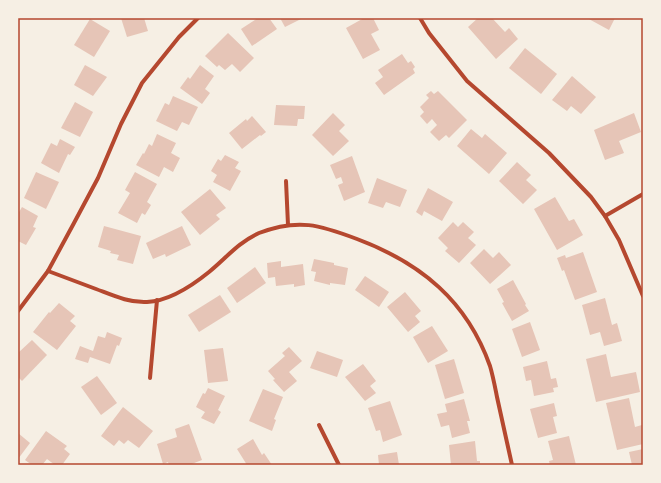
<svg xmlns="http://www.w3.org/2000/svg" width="661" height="483" viewBox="0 0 661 483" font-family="Signika,sans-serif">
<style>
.building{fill:#e6c5b7}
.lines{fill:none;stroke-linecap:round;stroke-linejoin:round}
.minor{stroke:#b5482f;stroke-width:4}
.neatline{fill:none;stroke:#b5482f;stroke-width:1.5}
</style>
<rect width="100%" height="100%" fill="#f6efe4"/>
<g class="building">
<path d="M121,18H144L148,31L127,37Z"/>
<path d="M258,18H269L277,29L252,46L241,29Z"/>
<path d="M280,18H303L285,27Z"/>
<path d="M364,18H373L379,30L371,34L380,50L363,59L346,28Z"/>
<path d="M478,18H492L505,32L509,28L518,39L496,59L468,27Z"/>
<path d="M587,18H615L609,30Z"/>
<path d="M90,19L110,31L94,57L74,45Z"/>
<path d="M228,33L254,58L240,72L232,64L225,70L219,65L217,67L205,56Z"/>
<path d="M525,48L557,74L541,94L509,68Z"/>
<path d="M402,54L408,63L411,61L415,67L413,69L415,73L384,95L375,83L383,77L378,70Z"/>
<path d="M85,65L107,77L93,96L74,85Z"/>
<path d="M200,65L214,76L205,89L210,93L202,104L180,88L188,77L190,79Z"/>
<path d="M572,76L596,97L581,114L571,106L567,111L552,100Z"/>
<path d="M431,91L434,94L438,91L467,120L449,138L446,135L439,141L430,132L437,125L432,119L427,124L420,116L424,112L420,107L429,98L426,95Z"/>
<path d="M173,96L198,107L189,125L182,122L177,131L156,121L165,103L169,105Z"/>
<path d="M75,102L93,112L80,137L61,128Z"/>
<path d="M276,105L305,106L304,119H298L297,126L274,125Z"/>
<path d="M333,113L345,125L339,131L349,141L333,156L312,135Z"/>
<path d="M634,113L641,132L619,141L624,153L605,160L594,130Z"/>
<path d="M252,116L266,132L261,136L260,135L242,149L229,133L246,119L247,121Z"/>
<path d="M471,129L482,138L485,134L507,153L489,174L457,146Z"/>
<path d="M157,134L176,143L171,153L180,158L173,172L164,167L159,177L136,165L143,153L144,154L149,144L152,146Z"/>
<path d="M60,139L75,147L70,155L68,154L59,173L41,163L51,143L57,146Z"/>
<path d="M225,155L239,162L235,168L241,171L230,191L213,182L217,175L211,171L218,159L221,161Z"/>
<path d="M352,156L365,192L344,201L338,185L343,183L341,177L336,179L330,165Z"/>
<path d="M517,162L531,175L526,180L537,190L523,204L499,181Z"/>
<path d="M36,172L59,182L46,209L24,198Z"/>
<path d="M135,172L157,184L147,202L151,205L145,215L142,213L137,223L118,213L130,193L125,190Z"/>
<path d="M377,178L407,190L400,207L386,202L383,208L368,203Z"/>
<path d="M428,188L453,202L442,221L424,211L422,216L416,212Z"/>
<path d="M210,189L226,208L216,215L220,219L200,235L181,212Z"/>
<path d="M555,197L569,221L574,219L583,235L557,250L534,209Z"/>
<path d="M22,207L38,216L33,227L36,228L26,245L18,241V214Z"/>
<path d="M453,222L458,227L463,222L474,232L468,238L476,245L459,263L445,251L448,248L438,238Z"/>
<path d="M104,226L141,236L133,264L117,260L119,255L110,253L111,251L98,247Z"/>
<path d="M182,226L191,245L166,257L165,254L153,259L146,243Z"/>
<path d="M484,249L493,258L499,252L511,265L490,284L470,263Z"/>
<path d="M583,252L597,292L575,300L564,270L562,271L557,258L565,255L566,258Z"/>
<path d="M314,259L334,263V265L348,268L345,285L330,283V285L314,281L316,272L311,271Z"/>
<path d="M281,261V267L303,264L305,285L294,287V284L276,286L275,277L268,278L267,263Z"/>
<path d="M255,267L266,283L237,303L227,288Z"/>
<path d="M365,276L389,292L379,307L355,290Z"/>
<path d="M513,280L526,304L525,305L529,311L512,321L502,303L504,302L497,289Z"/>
<path d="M405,292L421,311L415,316L420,322L408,332L387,307Z"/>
<path d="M220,295L231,312L199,332L188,315Z"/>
<path d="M605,298L612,325L617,323L622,341L604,346L600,332L590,335L582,305Z"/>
<path d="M59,303L75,316L70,321L76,326L57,350L33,332L49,312L50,313Z"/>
<path d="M530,322L540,350L522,357L512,329Z"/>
<path d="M432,326L448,351L428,363L413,337Z"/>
<path d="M107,332L122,338L119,346L117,345L110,364L90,357L88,363L75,359L80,346L93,351L98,336L105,338Z"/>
<path d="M32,340L47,355L22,381L18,377V353Z"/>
<path d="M289,347L302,361L289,372L297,381L284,392L273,380L275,379L268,371L285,356L282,353Z"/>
<path d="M223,348L228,381L208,383L204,350Z"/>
<path d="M317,351L343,360L337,377L310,368Z"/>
<path d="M606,354L611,377L636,372L640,392L596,402L586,359Z"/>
<path d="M454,359L464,393L445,399L435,365Z"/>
<path d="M547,361L551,379L556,378L558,387L553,388L554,392L534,396L531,380L526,381L523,367Z"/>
<path d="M363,364L376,381L370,386L376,393L365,401L345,377Z"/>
<path d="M97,376L117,403L101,415L81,387Z"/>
<path d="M208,388L225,396L218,410L221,412L214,424L201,418L205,412L196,407L203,393L205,394Z"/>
<path d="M263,389L283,397L274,419L276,420L272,431L249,421Z"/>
<path d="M629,398L635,427L642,425L643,444L617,450L606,403Z"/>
<path d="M464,399L470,421H467L470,433L452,438L449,425L441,427L437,414L447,412L445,404Z"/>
<path d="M390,401L402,435L383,442L380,430L376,431L368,408Z"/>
<path d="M554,403L557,416L553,417L557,433L538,438L530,409Z"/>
<path d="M123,407L153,431L139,448L128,440L124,444L119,440L114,446L101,436Z"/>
<path d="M189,424L202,460L189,465H169L168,462L163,464L157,444L177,437L175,429Z"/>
<path d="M46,431L67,446L64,449L70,454L62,465H55L47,459L42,465H32L25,460Z"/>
<path d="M18,433L30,443L18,459Z"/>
<path d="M569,436L576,465H550L549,461L553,460L548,441Z"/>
<path d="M253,439L262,455L264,453L272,465H247L237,449Z"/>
<path d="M475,441L477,461H480V465H451L449,445Z"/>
<path d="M643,449V465H632L629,452Z"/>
<path d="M397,452L399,465H379L378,455Z"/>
</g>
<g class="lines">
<g class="minor">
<path d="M420,18L429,33L467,81L549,153L591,197L605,216L619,240L643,296"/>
<path d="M286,181L288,225"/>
<path d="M605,216L643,194"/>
<path d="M48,271C64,277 80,283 96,289C112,295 129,303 147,302C170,301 193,285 209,272C226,258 239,242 259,233C298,218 320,225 357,239C421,263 467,301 490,366C493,376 495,387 497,397C502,419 507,442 512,465"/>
<path d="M18,311L48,271L74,223L98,178L121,124L142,83L179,37L198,18"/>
<path d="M150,378L157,300"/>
<path d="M319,425L339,465"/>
</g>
</g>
<rect width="661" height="483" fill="none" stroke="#f6efe4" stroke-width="38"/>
<rect x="19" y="19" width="623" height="445" class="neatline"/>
</svg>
